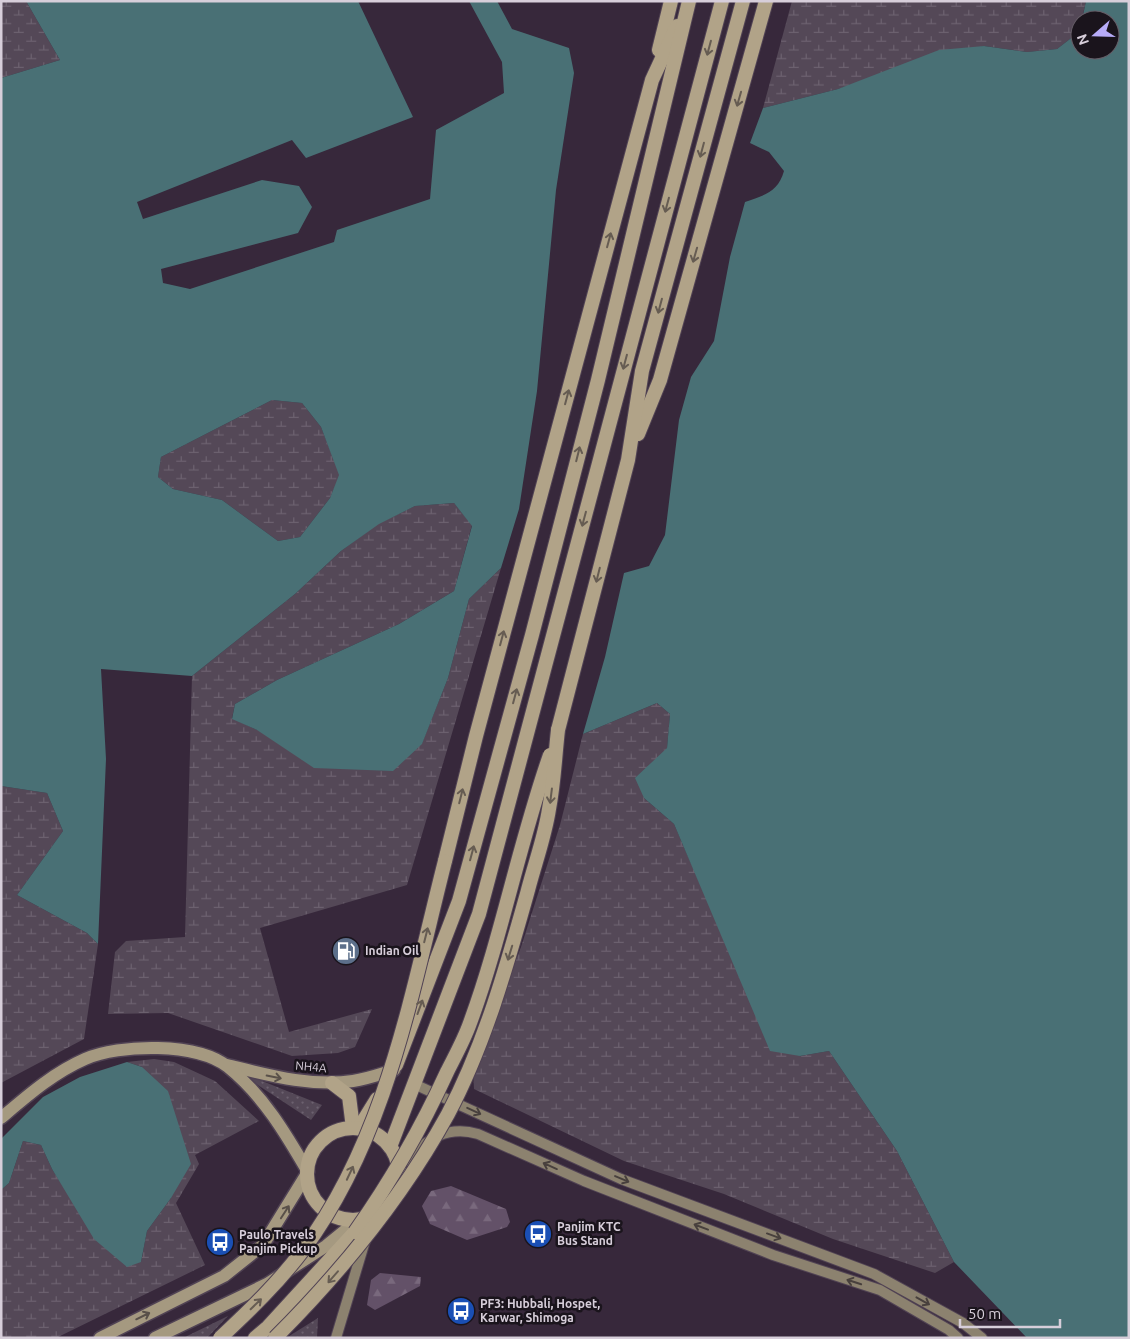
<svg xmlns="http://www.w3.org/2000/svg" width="1130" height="1339" viewBox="0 0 1130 1339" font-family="Ubuntu,sans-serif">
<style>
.grass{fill:url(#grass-dots)}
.forest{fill:url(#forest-firs)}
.wetland{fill:url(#wetland-marsh)}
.water{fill:#497075;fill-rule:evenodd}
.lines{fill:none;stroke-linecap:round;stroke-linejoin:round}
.secondary-casing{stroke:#514354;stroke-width:12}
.primary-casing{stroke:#514354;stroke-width:15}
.trunk-casing{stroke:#514354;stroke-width:16}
.secondary{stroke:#8c826f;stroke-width:10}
.primary{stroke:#a59980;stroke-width:12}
.trunk{stroke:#b1a388;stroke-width:14}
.trunk-bridge-casing{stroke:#514354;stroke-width:16;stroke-linecap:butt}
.trunk-bridge{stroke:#b1a388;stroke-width:14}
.oneway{stroke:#665c52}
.oneway2{stroke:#595049}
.oneway3{stroke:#48403d}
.labels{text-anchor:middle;stroke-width:5;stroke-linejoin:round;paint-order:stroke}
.poi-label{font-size:12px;font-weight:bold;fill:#d7ceda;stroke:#1a141c;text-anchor:start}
.street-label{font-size:12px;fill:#d7ceda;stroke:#1a141c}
</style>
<defs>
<pattern id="grass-dots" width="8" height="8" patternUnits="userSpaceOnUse" patternTransform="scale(1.25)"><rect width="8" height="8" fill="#544857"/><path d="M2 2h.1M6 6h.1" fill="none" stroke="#6c616f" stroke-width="1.8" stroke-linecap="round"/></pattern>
<pattern id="forest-firs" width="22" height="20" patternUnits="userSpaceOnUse" patternTransform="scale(1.25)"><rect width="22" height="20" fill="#635168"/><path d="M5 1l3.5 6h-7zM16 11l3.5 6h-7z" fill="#79697d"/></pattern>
<pattern id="wetland-marsh" width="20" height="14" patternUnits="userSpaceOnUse" patternTransform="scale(1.25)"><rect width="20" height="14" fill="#544857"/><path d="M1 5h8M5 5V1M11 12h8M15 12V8" fill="none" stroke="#6c616f"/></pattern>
</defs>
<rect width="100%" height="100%" fill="#37283b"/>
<g class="grass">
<path d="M235,1070L322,1105L311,1120Z"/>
<path d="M228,1316L207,1338H183Z"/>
<path d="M318,1318L317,1338H286Z"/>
</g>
<g class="forest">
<path d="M451,1186L506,1209L510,1222L507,1227L467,1240L430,1224L422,1206L431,1191Z"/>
<path d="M380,1273L421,1277L420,1286L375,1310L367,1305L371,1280Z"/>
</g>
<g class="wetland">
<path d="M1,1H26L60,60L1,78Z"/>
<path d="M792,1H1086L1079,32L1057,49L1027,52L984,46L838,89L763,108Z"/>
<path d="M272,400L302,403L321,427L340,475L330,498L300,537L278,541L222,500L173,489L158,477L161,457Z"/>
<path d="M454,503L472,525L454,591L399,624L277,680L235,704L232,718L257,730L422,743L448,678L469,599L501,568L407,885L260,928L289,1032L372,1009L355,1047L338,1053L292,1056L168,1013L108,1014L115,952L126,941L185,937L192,676L295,594L341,551L379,523L415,506Z"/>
<path d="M657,703L670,714L667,748L644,798L674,824L719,928L800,1056L829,1051L897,1151L954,1262L935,1273L833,1239L724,1194L624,1161L474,1089L473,1069L521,947L560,825L583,734Z"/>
<path d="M1,786L47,793L63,831L17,895L87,933L98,944L84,1039L1,1083Z"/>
<path d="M154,1059L174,1062L215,1081L259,1121L195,1155L199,1164L176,1203L205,1265L56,1338H1V1190L9,1183L23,1141L41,1145L52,1169L68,1194L141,1262L147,1231L171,1198L142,1067L127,1062Z"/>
</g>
<g class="water">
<path d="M26,1H358L413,117L306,158L292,140L137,202L143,219L262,180L299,186L312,207L298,233L161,269L163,283L190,289L334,242L337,230L430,199L436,130L504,93L502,62L469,1H497L512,29L569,48L574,73L556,190L537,391L519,509L501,568L469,599L448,678L422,744L393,771L314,768L257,730L232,719L235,704L277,680L399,624L454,591L472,526L454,503L415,506L379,524L341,551L295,594L192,676L101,669L106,759L98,944L87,933L17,895L63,831L47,793L1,786V78L60,60ZM272,400L302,403L321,427L339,475L330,498L300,537L278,541L222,500L173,489L158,477L161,457Z"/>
<path d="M1086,1H1129V1338H1027L954,1262L897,1151L829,1051L800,1056L770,1051L674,824L644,798L635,778L667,748L670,714L657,703L583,734L605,657L624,573L649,566L665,535L679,420L691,377L714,341L730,257L745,202C765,195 778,192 784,171L769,152L750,143L763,108L838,89L939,50L984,46L1027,52L1057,49L1079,32L1080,27V50H1110V20H1082Z"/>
<path d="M127,1062L142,1067L168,1091L191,1164L171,1198L147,1231L141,1262L127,1267L94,1239L52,1169L41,1145L23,1141L9,1183L1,1190V1139L43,1097L80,1077Z"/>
</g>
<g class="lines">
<defs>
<g id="secondary">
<path d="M414,1084L621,1179L874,1274L963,1323L982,1338"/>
<path d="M406,1161C426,1139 448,1125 478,1134L584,1181L773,1255L880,1290L949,1330L958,1338"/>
<path d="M336,1338L365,1241"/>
</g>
<g id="primary">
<path d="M227,1065C268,1075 310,1087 353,1081C367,1079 381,1074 394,1070"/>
<path d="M1,1118C27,1096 53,1073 85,1059C119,1044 198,1042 228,1067C263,1095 286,1134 308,1172L263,1245L224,1276L100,1338"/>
<path d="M155,1338L267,1284L326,1246L358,1220"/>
</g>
<g id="trunk">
<path d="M659,50L671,1"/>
<path d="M638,434L660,380L766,1"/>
<path d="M558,730L628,460L642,371L743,1"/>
<path d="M445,861L476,736L652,80L677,26"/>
<path d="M396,1065L459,901L532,635L598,380L689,1"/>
<path d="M332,1083L349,1096L353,1128"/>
<path d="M359,1128L377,1099"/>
<circle cx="353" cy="1174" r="46"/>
<path d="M390,1147L479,914L722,1"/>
<path d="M255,1338L268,1327L355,1232"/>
</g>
</defs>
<use href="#secondary" class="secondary-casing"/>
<use href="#primary" class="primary-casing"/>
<use href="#trunk" class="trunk-casing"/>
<use href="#secondary" class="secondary"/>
<use href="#primary" class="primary"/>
<use href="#trunk" class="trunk"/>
<defs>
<g id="trunk-bridge">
<path d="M355,1232C391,1181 421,1129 447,1072C455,1056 464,1040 470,1023C502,936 519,843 550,755"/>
<path d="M220,1338C250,1310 279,1282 303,1250C387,1137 411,994 445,861"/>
<path d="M275,1338C343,1270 402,1198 448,1114C485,1044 507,965 528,890C535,863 545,836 549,809C554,783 555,756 558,730"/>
</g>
</defs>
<use href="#trunk-bridge" class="trunk-bridge-casing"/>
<use href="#trunk-bridge" class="trunk-bridge"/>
</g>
<defs><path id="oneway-shaft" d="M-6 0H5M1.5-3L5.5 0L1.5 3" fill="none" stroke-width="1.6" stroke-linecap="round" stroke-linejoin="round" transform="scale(1.25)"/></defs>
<g class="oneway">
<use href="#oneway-shaft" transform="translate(709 48) rotate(105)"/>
<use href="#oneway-shaft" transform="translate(739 99) rotate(106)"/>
<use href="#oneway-shaft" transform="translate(702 150) rotate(105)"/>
<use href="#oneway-shaft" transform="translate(667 205) rotate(105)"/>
<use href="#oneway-shaft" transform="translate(609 240) rotate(-75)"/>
<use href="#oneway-shaft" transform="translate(695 255) rotate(106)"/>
<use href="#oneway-shaft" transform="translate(660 306) rotate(105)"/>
<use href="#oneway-shaft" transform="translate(625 362) rotate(105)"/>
<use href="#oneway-shaft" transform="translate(567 397) rotate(-75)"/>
<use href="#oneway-shaft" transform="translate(578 454) rotate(-76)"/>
<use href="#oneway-shaft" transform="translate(584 519) rotate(105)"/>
<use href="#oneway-shaft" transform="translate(598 575) rotate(104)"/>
<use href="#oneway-shaft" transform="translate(502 638) rotate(-75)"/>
<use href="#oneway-shaft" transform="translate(515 696) rotate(-75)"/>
<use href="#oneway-shaft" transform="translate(461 796) rotate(-76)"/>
<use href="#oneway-shaft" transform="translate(551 796) rotate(97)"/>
<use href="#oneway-shaft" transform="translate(472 853) rotate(-75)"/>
<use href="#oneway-shaft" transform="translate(426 935) rotate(-76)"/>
<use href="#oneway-shaft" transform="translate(510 953) rotate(107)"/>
<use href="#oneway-shaft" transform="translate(420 1007) rotate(-70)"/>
<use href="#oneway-shaft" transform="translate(350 1173) rotate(-65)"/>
<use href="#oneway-shaft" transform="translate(333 1277) rotate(131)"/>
<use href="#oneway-shaft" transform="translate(256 1304) rotate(-44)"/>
</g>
<g class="oneway2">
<use href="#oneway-shaft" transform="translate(274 1077) rotate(11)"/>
<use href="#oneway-shaft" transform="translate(285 1212) rotate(-57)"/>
<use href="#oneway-shaft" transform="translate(143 1316) rotate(-26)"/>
</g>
<g class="oneway3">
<use href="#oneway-shaft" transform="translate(474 1111) rotate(25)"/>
<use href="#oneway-shaft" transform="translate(550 1166) rotate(-156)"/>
<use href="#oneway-shaft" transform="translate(622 1179) rotate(23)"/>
<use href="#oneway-shaft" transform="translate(701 1227) rotate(-159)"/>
<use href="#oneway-shaft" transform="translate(774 1236) rotate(20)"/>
<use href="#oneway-shaft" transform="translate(854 1282) rotate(-162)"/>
<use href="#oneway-shaft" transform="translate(923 1301) rotate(29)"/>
</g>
<defs>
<symbol id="fuel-disc" viewBox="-11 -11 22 22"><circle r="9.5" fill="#5c6f8a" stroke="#1a141c"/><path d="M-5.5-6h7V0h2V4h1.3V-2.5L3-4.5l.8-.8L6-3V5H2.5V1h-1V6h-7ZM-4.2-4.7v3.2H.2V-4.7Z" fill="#fff"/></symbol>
<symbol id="bus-disc" viewBox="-11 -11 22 22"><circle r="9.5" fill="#1a4fb4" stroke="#1a141c"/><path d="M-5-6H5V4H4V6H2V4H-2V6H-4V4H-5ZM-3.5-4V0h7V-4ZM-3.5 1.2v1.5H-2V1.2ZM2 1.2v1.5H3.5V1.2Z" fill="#fff"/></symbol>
</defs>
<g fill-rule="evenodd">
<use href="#fuel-disc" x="330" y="935" width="32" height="32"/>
<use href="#bus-disc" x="522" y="1218" width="32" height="32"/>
<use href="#bus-disc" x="204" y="1226" width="32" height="32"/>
<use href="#bus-disc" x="445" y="1295" width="32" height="32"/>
</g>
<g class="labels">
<g class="poi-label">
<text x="365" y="955">Indian Oil</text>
<text x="557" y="1231">Panjim KTC<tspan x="557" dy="14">Bus Stand</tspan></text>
<text x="239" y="1239">Paulo Travels<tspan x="239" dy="14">Panjim Pickup</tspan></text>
<text x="480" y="1308">PF3: Hubbali, Hospet,<tspan x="480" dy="14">Karwar, Shimoga</tspan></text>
</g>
<g class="street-label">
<text transform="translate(311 1067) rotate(5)" y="4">NH4A</text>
</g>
</g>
<rect width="1130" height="1339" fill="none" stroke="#d7ceda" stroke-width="5"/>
<g transform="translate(1095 35) rotate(250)"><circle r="24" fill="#1a141c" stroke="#665e68"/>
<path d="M0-4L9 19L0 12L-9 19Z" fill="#b7abf8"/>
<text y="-8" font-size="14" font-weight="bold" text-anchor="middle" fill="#d7ceda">N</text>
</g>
<path d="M960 1319v8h100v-8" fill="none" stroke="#d7ceda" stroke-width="2.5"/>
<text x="968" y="1319" font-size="15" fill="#d7ceda" stroke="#1a141c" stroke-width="4" paint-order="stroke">50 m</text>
</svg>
